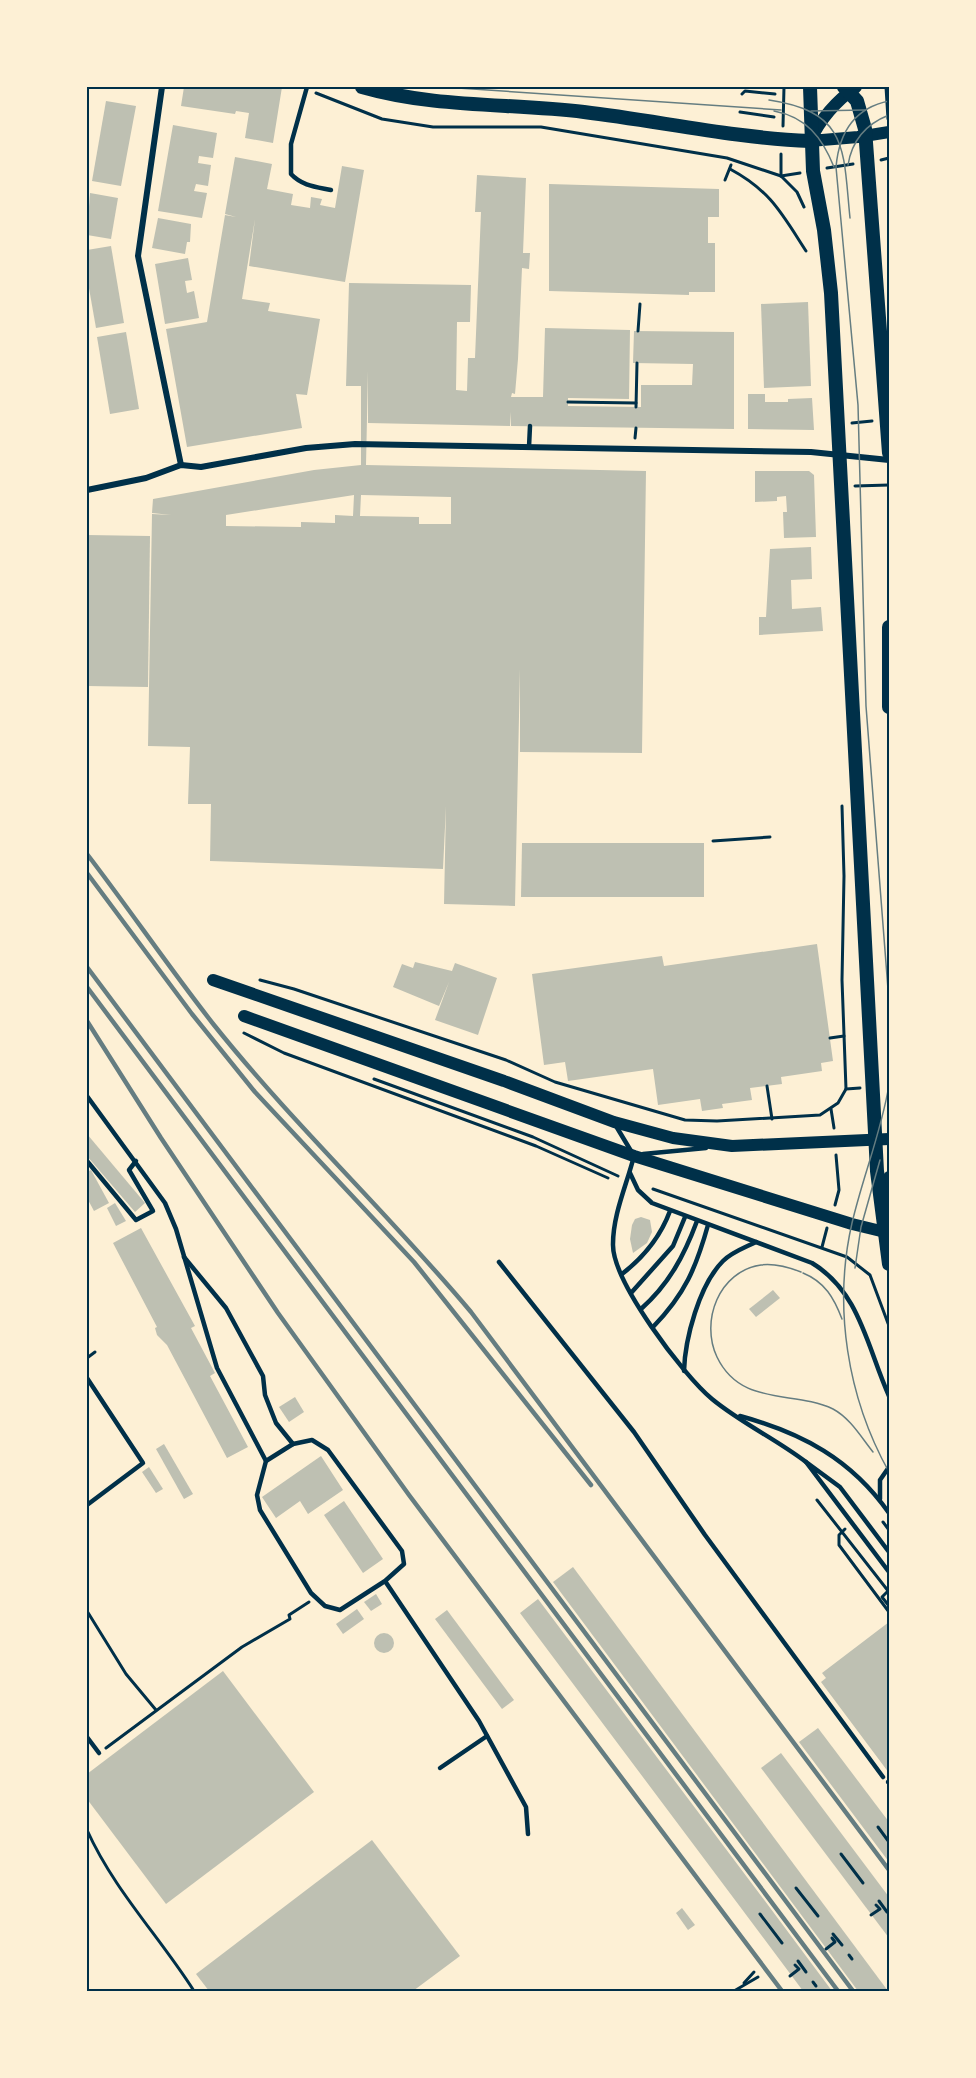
<svg xmlns="http://www.w3.org/2000/svg" width="976" height="2078" viewBox="0 0 976 2078" font-family="'Golos Text',sans-serif">
<style>
.building{fill:#bec0b2;fill-rule:evenodd}
.lines{fill:none;stroke-linecap:round;stroke-linejoin:round}
.path{stroke:#003049;stroke-width:3}
.service{stroke:#003049;stroke-width:4.5}
.minor{stroke:#003049;stroke-width:6}
.secondary{stroke:#003049;stroke-width:12}
.primary{stroke:#003049;stroke-width:14}
.tram{stroke:#657d81;stroke-width:1.5}
.rail{stroke:#657d81;stroke-width:4.5}
.neatline{fill:none;stroke:#003049;stroke-width:2}
</style>
<rect width="100%" height="100%" fill="#fdf0d5"/>
<g class="building">
<path d="M184,87H282L273,143L245,138L249,113L236,111L235,114L181,106Z"/>
<path d="M106,101L136,106L121,186L92,181Z"/>
<path d="M173,125L217,133L213,158L199,156L198,163L211,165L208,186L196,184L194,191L207,193L202,218L158,211Z"/>
<path d="M235,157L272,164L267,189L293,194L291,205L310,208L311,197L322,199L320,205L335,208L342,166L364,170L345,282L249,266L255,219L242,299L270,303L268,311L320,319L307,395L296,394L302,428L187,447L166,329L207,322L225,215L236,217L225,214Z"/>
<path d="M477,175L526,178L523,253H530L529,269L522,268L518,359L515,394L512,393L511,397H543L545,328L630,330L629,399L568,398V406L641,407V385H692L693,364L633,363L634,331L734,332V429L511,426V412L510,426L368,423V371L366,465L646,471L642,753L520,752V669L515,906L444,904L446,806L443,869L210,861L211,804H188L190,747L148,746L152,514L171,515L152,513L153,499L314,470L361,465V386H346L349,283L471,285L470,322H457L456,390L467,391L468,358H475L481,212H475ZM354,495L353,516L335,515V523L301,522V527L226,526V515ZM361,495L451,497V524H419V517L360,516Z"/>
<path d="M549,184L719,189V217H708V243H715V292H689V295L549,291Z"/>
<path d="M90,193L118,198L111,239L87,235Z"/>
<path d="M158,218L191,224L190,242H187L185,254L152,248Z"/>
<path d="M111,246L124,323L96,328L87,277V250Z"/>
<path d="M188,258L192,280L185,281L187,293L194,291L199,318L165,324L155,264Z"/>
<path d="M808,302L811,386L764,388L761,304Z"/>
<path d="M126,332L139,409L110,414L97,337Z"/>
<path d="M748,394H765V402H788V399L812,398L814,430L748,429Z"/>
<path d="M755,471H809L814,475L816,537L784,538L783,512H787L786,496L777,497V501L755,502Z"/>
<path d="M87,535L150,536L148,687L87,686Z"/>
<path d="M811,547L812,579L791,580L792,609L821,607L823,631L759,635V617H766L770,549Z"/>
<path d="M522,843H704V897H521Z"/>
<path d="M817,944L833,1061L821,1063L822,1071L781,1077L782,1084L750,1088L752,1100L722,1104L723,1108L702,1111L700,1099L658,1105L653,1069L568,1081L565,1062L544,1065L532,974L662,956L664,966Z"/>
<path d="M415,962L452,971L455,963L497,978L478,1035L435,1020L449,982L439,1006L393,987L402,964L413,968Z"/>
<path d="M87,1134L145,1203L135,1212L87,1156Z"/>
<path d="M91,1170L109,1203L94,1211L87,1198V1172Z"/>
<path d="M115,1203L126,1221L116,1226L107,1208Z"/>
<path d="M641,1217L650,1220L652,1232L647,1243L633,1253L630,1239L632,1225L635,1219Z"/>
<path d="M141,1228L195,1326L191,1328L215,1373L210,1376L248,1447L227,1458L167,1345L157,1335L155,1328L157,1327L113,1243Z"/>
<path d="M773,1290L780,1298L756,1317L749,1309Z"/>
<path d="M295,1397L304,1412L289,1422L279,1407Z"/>
<path d="M164,1444L193,1494L184,1499L156,1449Z"/>
<path d="M321,1456L343,1490L308,1514L300,1501L276,1518L262,1497Z"/>
<path d="M149,1467L163,1489L156,1493L142,1472Z"/>
<path d="M344,1501L383,1559L363,1573L324,1515Z"/>
<path d="M573,1567L888,1991H858L553,1582Z"/>
<path d="M376,1594L382,1604L371,1611L364,1602Z"/>
<path d="M538,1599L765,1901L832,1991H803L744,1912L520,1613Z"/>
<path d="M357,1609L364,1619L343,1634L336,1624Z"/>
<path d="M447,1610L514,1700L502,1709L435,1619Z"/>
<path d="M889,1622V1773L821,1682L826,1678L822,1673Z"/>
<circle cx="384" cy="1643" r="10"/>
<path d="M223,1671L314,1792L166,1904L87,1799V1774Z"/>
<path d="M818,1728L889,1822V1862L799,1742Z"/>
<path d="M781,1753L889,1897V1938L761,1768Z"/>
<path d="M372,1840L460,1956L413,1991H209L196,1974Z"/>
<path d="M682,1908L695,1925L688,1930L676,1913Z"/>
</g>
<g class="lines">
<g class="path">
<path d="M886,87L888,119"/>
<path d="M316,93L382,119L433,127H541L727,158L781,176L797,192L804,207"/>
<path d="M742,94L745,91L775,94"/>
<path d="M740,112L774,117"/>
<path d="M783,126L784,87"/>
<path d="M881,160L889,158"/>
<path d="M827,168L853,164"/>
<path d="M730,169C771,191 782,214 806,251"/>
<path d="M889,175V223"/>
<path d="M781,176L800,173"/>
<path d="M781,176V154"/>
<path d="M725,180L731,165"/>
<path d="M638,331L640,304"/>
<path d="M568,402L636,403"/>
<path d="M636,407L637,363"/>
<path d="M852,423L872,421"/>
<path d="M635,438L636,428"/>
<path d="M855,486L889,485"/>
<path d="M842,806L844,876L842,980L846,1089"/>
<path d="M713,841L770,837"/>
<path d="M260,980L294,989L506,1060L555,1082L685,1120L717,1121L820,1115L838,1103L846,1089L860,1088"/>
<path d="M244,1033L284,1053L536,1146L608,1178"/>
<path d="M830,1038L844,1036"/>
<path d="M374,1079L533,1137L618,1176"/>
<path d="M767,1086L772,1119"/>
<path d="M831,1109L834,1128"/>
<path d="M653,1189L847,1257L870,1275L889,1326"/>
<path d="M835,1205L839,1190L836,1155"/>
<path d="M822,1247L827,1228"/>
<path d="M87,1358L95,1352"/>
<path d="M817,1500L889,1592"/>
<path d="M883,1522L889,1530"/>
<path d="M845,1529L839,1535V1545L889,1612"/>
<path d="M888,1591L882,1597L889,1606"/>
<path d="M87,1611L126,1674L156,1710"/>
<path d="M106,1748L242,1647L290,1619L289,1615L309,1602"/>
<path d="M878,1827L889,1842"/>
<path d="M87,1830C114,1890 159,1936 194,1991"/>
<path d="M841,1854L863,1883"/>
<path d="M796,1888L818,1916"/>
<path d="M879,1901L887,1912"/>
<path d="M760,1914L782,1943"/>
<path d="M871,1915L880,1909L876,1905"/>
<path d="M833,1934L842,1945"/>
<path d="M826,1949L835,1942L832,1938"/>
<path d="M849,1955L852,1959"/>
<path d="M798,1961L806,1972"/>
<path d="M790,1976L799,1969L795,1965"/>
<path d="M813,1982L816,1986"/>
<path d="M744,1983L754,1972"/>
<path d="M734,1991L758,1977"/>
</g>
<g class="service">
<path d="M307,87L291,144V174C302,186 317,187 331,190"/>
<path d="M529,447L530,426"/>
<path d="M87,1096L165,1203L176,1229L217,1368L266,1461"/>
<path d="M616,1126L634,1156C627,1184 613,1214 613,1244C612,1281 683,1375 712,1399C741,1423 776,1439 806,1462"/>
<path d="M643,1154L706,1148"/>
<path d="M87,1161L136,1220L153,1211L129,1170L136,1161"/>
<path d="M630,1173L638,1190L652,1203L812,1263C860,1292 867,1347 889,1396"/>
<path d="M184,1257L226,1308L263,1376L265,1395L276,1423L293,1444"/>
<path d="M499,1262L634,1432L705,1535L883,1777"/>
<path d="M622,1274C644,1257 660,1238 670,1211"/>
<path d="M631,1293L673,1246L685,1217"/>
<path d="M641,1309C669,1284 684,1256 697,1221"/>
<path d="M653,1327C685,1294 696,1268 708,1225"/>
<path d="M684,1371C685,1339 699,1285 723,1261C732,1252 744,1248 756,1242"/>
<path d="M87,1378L143,1463L87,1505"/>
<path d="M740,1416C802,1433 851,1459 889,1513"/>
<path d="M880,1499V1480L889,1467"/>
<path d="M889,1552L840,1487L806,1462L889,1572"/>
<path d="M385,1581L340,1610L325,1606L311,1593L260,1510L257,1495L266,1461L293,1444L312,1440L328,1450L402,1551L404,1564L385,1581L479,1721L526,1807L528,1834"/>
<path d="M87,1737L99,1753"/>
<path d="M440,1768L487,1736"/>
<path d="M888,1782H889"/>
</g>
<g class="minor">
<path d="M162,87L138,256L181,465"/>
<path d="M87,490L146,478L181,465L201,467L306,448L355,444L811,452L889,460"/>
</g>
<g class="secondary">
<path d="M856,87C836,101 821,118 810,141L858,137L889,132"/>
<path d="M213,980L504,1081L614,1122L673,1138L732,1146L889,1139"/>
<path d="M244,1016L634,1156L852,1224L889,1233"/>
<path d="M880,1198L889,1177"/>
</g>
<g class="primary">
<path d="M362,87C435,108 509,103 584,112C659,121 734,138 810,141"/>
<path d="M810,87L813,171L824,230L831,293L877,1171L889,1264"/>
<path d="M844,87L857,101L865,129L889,453"/>
<path d="M889,627V707"/>
</g>
<g class="tram">
<path d="M443,87L781,110"/>
<path d="M769,100C849,112 843,150 850,218"/>
<path d="M889,101C854,108 839,133 836,167L858,405L866,706L889,1002"/>
<path d="M774,111C806,117 822,137 834,167"/>
<path d="M811,111L865,110"/>
<path d="M848,165C852,140 866,124 889,115"/>
<path d="M889,1085C881,1133 863,1176 852,1223C833,1306 847,1397 889,1472"/>
<path d="M855,1268L861,1227L880,1160"/>
<path d="M801,1272C788,1267 775,1263 761,1265C719,1271 700,1321 717,1357C741,1407 793,1390 833,1409C850,1418 861,1437 873,1452"/>
<path d="M803,1273C825,1282 834,1298 842,1319"/>
</g>
<g class="rail">
<path d="M87,854C130,910 170,969 214,1025C294,1125 389,1214 471,1312L889,1870"/>
<path d="M87,873L192,1014L255,1092L414,1262L591,1485"/>
<path d="M87,967L853,1991"/>
<path d="M87,987L838,1991"/>
<path d="M87,1021L161,1138L278,1313L409,1495L782,1991"/>
</g>
</g>
<rect width="976" height="2078" fill="none" stroke="#fdf0d5" stroke-width="177"/>
<rect x="88" y="88" width="800" height="1902" class="neatline"/>
</svg>
